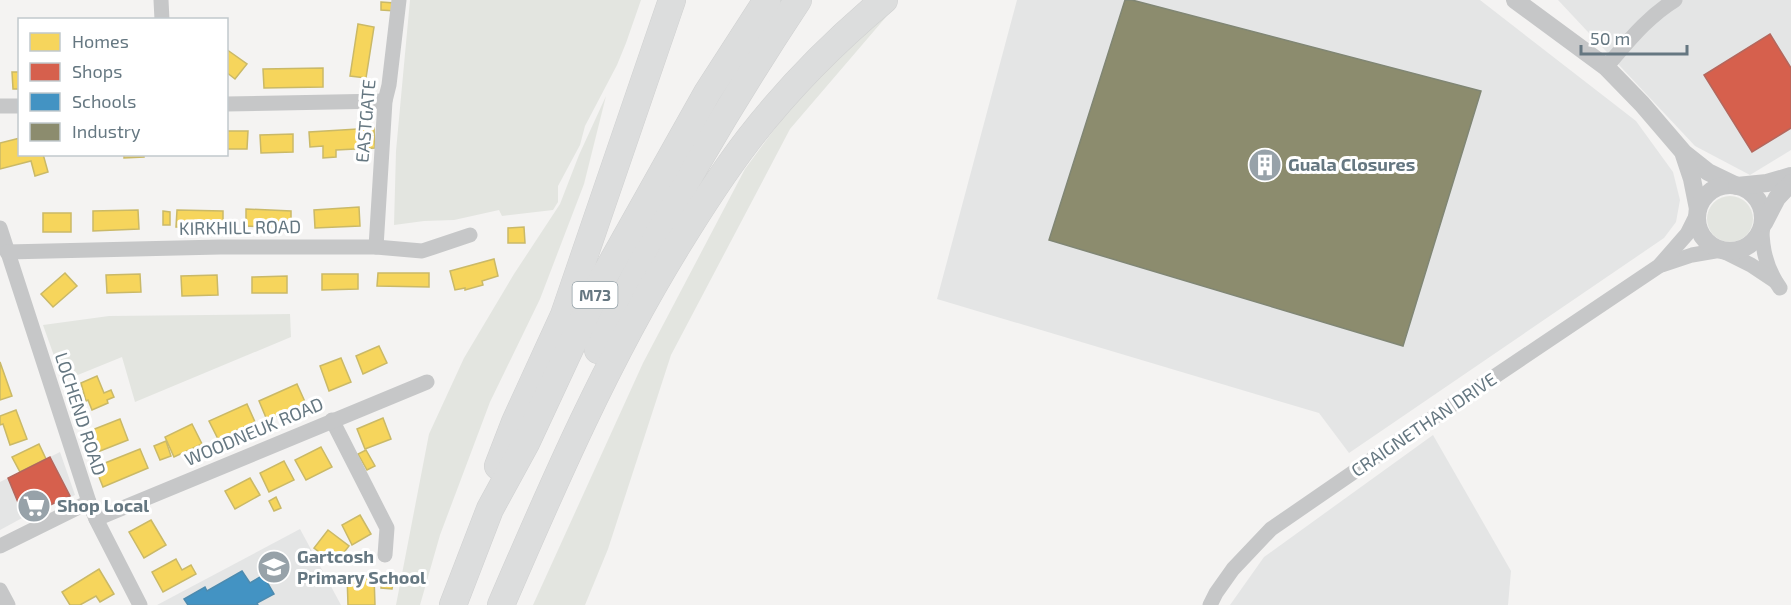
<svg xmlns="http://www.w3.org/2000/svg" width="1791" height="605" viewBox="0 0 1791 605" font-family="'Exo 2',sans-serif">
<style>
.built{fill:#e4e5e5}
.green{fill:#e3e5e0}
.homes{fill:#f6d55c;stroke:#cab967;stroke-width:1.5}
.shops{fill:#d6604d;stroke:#b4675d;stroke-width:1.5}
.schools{fill:#4393c3;stroke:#4d8baf;stroke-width:1.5}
.industry{fill:#8c8c6e;stroke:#808674;stroke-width:1.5}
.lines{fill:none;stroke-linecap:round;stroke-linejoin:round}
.motorway-casing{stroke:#d0d1d1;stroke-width:28}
.minor{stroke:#c6c7c8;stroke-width:15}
.tertiary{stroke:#c6c7c8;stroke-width:18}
.motorway{stroke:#dcdddd;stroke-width:27}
.labels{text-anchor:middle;stroke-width:6;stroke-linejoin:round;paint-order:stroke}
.shield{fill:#fff;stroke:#93a0a7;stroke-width:1.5}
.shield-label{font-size:16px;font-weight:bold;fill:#657781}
.street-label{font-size:18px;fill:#657781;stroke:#fff}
.poi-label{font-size:18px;font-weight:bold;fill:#657781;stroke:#fff;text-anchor:start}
</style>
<rect width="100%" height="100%" fill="#f4f3f2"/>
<g class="built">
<path d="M1017,0H1480L1636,121L1673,172L1680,200L1676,222L1664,238L1349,453L1319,413L937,299Z"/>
<path d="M1558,0H1791V150L1750,175L1695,146Z"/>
<path d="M1433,435L1511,571L1508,605H1230L1264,557Z"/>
<path d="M60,452L75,495L24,517L0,530V482Z"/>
<path d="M300,529L341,605H157Z"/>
</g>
<g class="green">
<path d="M410,0H641L626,43L617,65L585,126L580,145L558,186V202L553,210L502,216L499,210L454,220L424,221L394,225L396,151Z"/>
<path d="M892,10L790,129L671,355L608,549L585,605H533L643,363L745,169L836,46Z"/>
<path d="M606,96L584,184L540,299L490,402L440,535L420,605H396L429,434L464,358L514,274L560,204L579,155Z"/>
<circle cx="1730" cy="219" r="23"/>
<path d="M290,314L291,337L135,402L122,357L63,381L43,325L109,316Z"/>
</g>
<g class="homes">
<path d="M381,2L395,3V11L381,10Z"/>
<path d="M358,24L374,27L366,78L350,76Z"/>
<path d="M226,49L247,64L235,79L226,72Z"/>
<path d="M323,68V87L264,88L263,69Z"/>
<path d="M12,72H20V89H13Z"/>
<path d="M374,128L375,148L336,150V157L323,158V146L310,147L309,132Z"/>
<path d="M226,131H248L247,149H226Z"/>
<path d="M293,134V152L261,153L260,135Z"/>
<path d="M20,138V154H43L48,172L35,176L31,161L0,169V143Z"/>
<path d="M124,154H144V157L124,158Z"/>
<path d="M359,207L360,226L315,228L314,210Z"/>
<path d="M246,209L291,211V228L246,226Z"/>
<path d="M138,210L139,229L93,231V211Z"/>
<path d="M177,210L223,211V228L176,227Z"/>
<path d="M163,211L170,212V225H163Z"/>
<rect x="43" y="213" width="28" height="19"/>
<path d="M524,227L525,243H508V228Z"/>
<path d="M494,259L498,276L482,281L483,285L465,290V288L455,290L450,271Z"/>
<path d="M65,273L77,286L53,307L41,294Z"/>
<path d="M378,273H429V287L377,286Z"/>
<path d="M140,274L141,292L107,293L106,275Z"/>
<path d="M322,274H358V289L322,290Z"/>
<path d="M217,275L218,295L182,296L181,276Z"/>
<path d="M287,276V293H252V277Z"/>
<path d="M379,346L387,363L363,374L356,356Z"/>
<path d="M341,358L351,382L329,391L320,366Z"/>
<path d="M0,362L12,396L0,400Z"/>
<path d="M97,376L104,393L111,390L114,397L107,400L108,403L92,410L88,400L86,401L81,383Z"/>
<path d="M297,384L306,404L267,420L259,401Z"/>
<path d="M247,404L255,422L218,439L209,421Z"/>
<path d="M16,410L27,439L10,445L3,424L0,425V416Z"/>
<path d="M383,418L391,439L365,449L357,429Z"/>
<path d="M120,419L128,440L95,453L87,432Z"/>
<path d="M192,424L202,444L174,457L165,437Z"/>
<path d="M166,441L171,456L160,460L154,446Z"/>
<path d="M39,444L46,459L20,472L12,457Z"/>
<path d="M321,447L332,467L306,480L295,460Z"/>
<path d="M140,449L148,468L103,487L95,467Z"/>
<path d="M366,450L375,466L367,470L358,454Z"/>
<path d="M284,461L294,480L269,492L260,473Z"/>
<path d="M250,478L260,495L235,509L225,491Z"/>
<path d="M276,497L281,508L274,511L269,501Z"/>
<path d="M360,515L371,534L352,545L342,525Z"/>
<path d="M151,520L166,545L144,558L129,532Z"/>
<path d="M328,530L349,546L335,564L314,548Z"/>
<path d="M176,559L182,570L191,565L196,574L163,592L152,572Z"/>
<path d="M99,569L114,594L100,602L96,596L80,605H70L62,592Z"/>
<path d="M347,575H374L375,605H348Z"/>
<path d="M382,575L394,577L392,589L381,588Z"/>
</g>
<g class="shops">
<path d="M1770,34L1791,68V128L1752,152L1704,75Z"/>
<path d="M50,457L70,496L24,517L8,478Z"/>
</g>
<path class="schools" d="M242,571L250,583L263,575L274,594L257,603L258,605H188L184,599L205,587L207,591Z"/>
<path class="industry" d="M1125,0H1132L1481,91L1403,346L1049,240Z"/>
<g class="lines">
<defs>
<g id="motorway">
<path d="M598,350C656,228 724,112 798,0"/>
<path d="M498,466L515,422L564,315L672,0"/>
<path d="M453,605L490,509L526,443L601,282L707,93L767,0"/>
<path d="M501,605C554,482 607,360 677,246C699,210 722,174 748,140C788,88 834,42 884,0"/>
</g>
</defs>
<use href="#motorway" class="motorway-casing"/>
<g class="minor">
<path d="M161,0L162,20"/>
<path d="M1606,67C1627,43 1647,17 1675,0"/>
<path d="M226,104L385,101"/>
<path d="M0,106H20"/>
<path d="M0,228L89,502L96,519L140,605"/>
<path d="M1762,229C1762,250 1767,270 1780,288"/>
<path d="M376,247L385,101L389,85L399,0"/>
<path d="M1723,251L1751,265L1775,281"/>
<path d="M7,252L220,247H376L422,251L470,235"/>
<path d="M1662,265L1692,255L1721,250"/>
<path d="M332,420L387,528L385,555"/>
<path d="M96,519L427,382"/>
<path d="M0,546L89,502"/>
<path d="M0,590L8,605"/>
<path d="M1210,605L1216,593L1233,569L1271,529L1409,434L1659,266L1687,234L1697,214"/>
</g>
<g class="tertiary">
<path d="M1515,0L1606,67L1642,104L1684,153L1708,172L1735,185"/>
<path d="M1684,155L1692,179L1698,209"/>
<circle cx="1730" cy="218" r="33"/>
<path d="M1737,186L1767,183L1791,176"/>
<path d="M1764,223L1777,198L1791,183"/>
</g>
<use href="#motorway" class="motorway"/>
</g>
<defs>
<symbol id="building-disc" viewBox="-11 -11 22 22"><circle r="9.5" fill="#97a2a9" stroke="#fff"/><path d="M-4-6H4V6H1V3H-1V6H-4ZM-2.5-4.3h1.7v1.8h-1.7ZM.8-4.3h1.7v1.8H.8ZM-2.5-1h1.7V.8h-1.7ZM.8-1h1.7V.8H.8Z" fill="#fff"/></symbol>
<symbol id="supermarket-disc" viewBox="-11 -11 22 22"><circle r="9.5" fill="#97a2a9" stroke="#fff"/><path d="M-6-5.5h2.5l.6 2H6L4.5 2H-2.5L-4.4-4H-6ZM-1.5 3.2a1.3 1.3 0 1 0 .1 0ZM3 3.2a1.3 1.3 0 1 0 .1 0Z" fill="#fff"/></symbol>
<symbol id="school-disc" viewBox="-11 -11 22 22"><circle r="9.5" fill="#97a2a9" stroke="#fff"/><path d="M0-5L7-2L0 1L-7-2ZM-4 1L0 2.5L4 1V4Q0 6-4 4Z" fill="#fff"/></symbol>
</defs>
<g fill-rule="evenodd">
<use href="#building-disc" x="1246" y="146" width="38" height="38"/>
<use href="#supermarket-disc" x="15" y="487" width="38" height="38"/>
<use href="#school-disc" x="255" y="548" width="38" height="38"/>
</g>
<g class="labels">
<rect class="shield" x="572.5" y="282" width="45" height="26" rx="4.5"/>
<g class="shield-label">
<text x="595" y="301">M73</text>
</g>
<g class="street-label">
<text transform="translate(366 121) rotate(-85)" y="6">EASTGATE</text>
<text transform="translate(240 228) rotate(-1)" y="6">KIRKHILL ROAD</text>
<text transform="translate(80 414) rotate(72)" y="6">LOCHEND ROAD</text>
<text transform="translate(1424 425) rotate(-34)" y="6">CRAIGNETHAN DRIVE</text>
<text transform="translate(254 432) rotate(-23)" y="6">WOODNEUK ROAD</text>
</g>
<g class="poi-label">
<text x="1288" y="171">Guala Closures</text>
<text x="57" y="512">Shop Local</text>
<text x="297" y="563">Gartcosh<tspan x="297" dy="21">Primary School</tspan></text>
</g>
</g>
<rect x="18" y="18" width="210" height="138" fill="#ffffff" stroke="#c1c9cd" stroke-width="1.5"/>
<rect x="30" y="33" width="30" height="18" fill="#f6d55c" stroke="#c1c9cd" stroke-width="1.5"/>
<text x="72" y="48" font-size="18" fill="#657781">Homes</text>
<rect x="30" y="63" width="30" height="18" fill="#d6604d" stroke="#c1c9cd" stroke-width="1.5"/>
<text x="72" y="78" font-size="18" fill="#657781">Shops</text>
<rect x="30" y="93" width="30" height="18" fill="#4393c3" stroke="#c1c9cd" stroke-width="1.5"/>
<text x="72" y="108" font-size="18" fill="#657781">Schools</text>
<rect x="30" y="123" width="30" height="18" fill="#8c8c6e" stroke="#c1c9cd" stroke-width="1.5"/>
<text x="72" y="138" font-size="18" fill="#657781">Industry</text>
<path d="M1581 45v9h106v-9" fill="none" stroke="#657781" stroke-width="3"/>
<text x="1590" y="45" font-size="18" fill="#657781" stroke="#ffffff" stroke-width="4.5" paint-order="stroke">50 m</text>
</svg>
